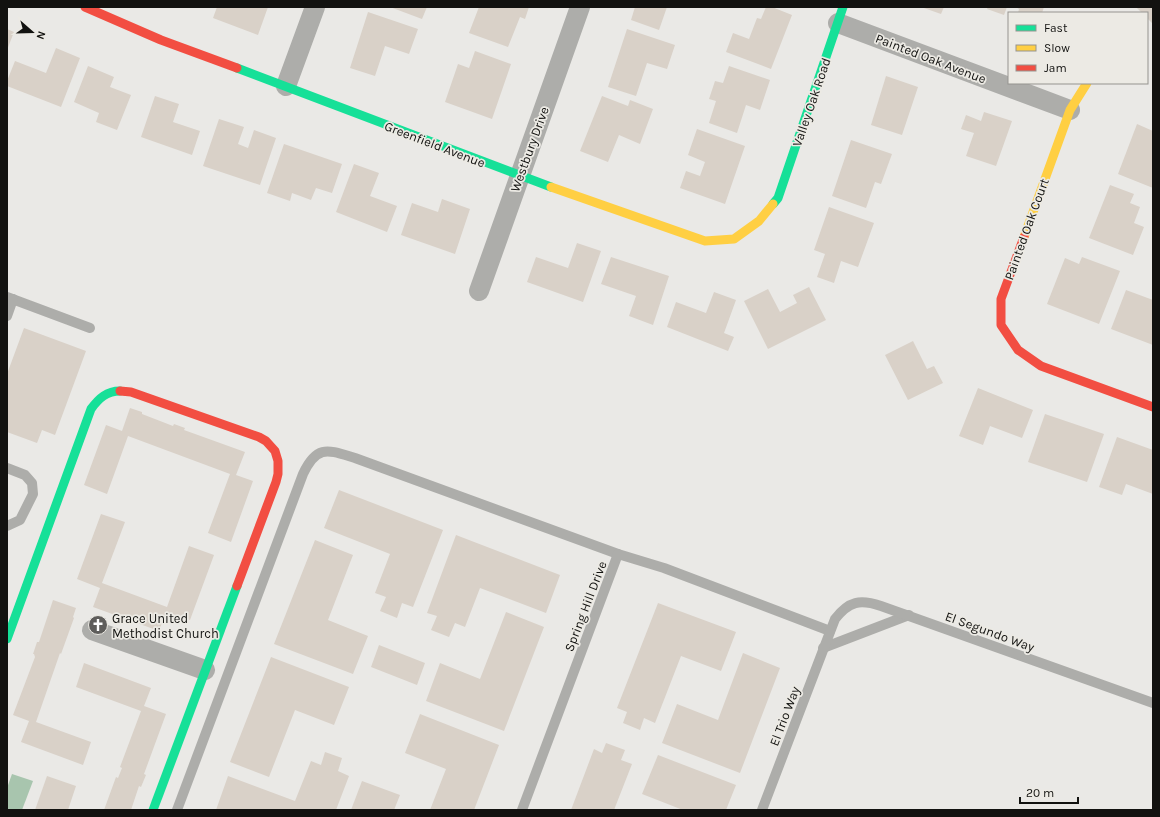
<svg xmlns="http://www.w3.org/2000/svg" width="1160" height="817" viewBox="0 0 1160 817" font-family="Karla,sans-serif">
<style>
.water{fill:#a8c5ae}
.building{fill:#d9d1c8}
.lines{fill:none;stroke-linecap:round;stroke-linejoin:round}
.lane{stroke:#adadaa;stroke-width:10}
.street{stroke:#adadaa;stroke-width:20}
.fast{stroke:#16e098;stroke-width:9}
.slow{stroke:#ffcf43;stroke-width:9}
.jam{stroke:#f24e42;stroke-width:9}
.labels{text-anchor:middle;stroke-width:3.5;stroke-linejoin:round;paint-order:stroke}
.street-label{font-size:13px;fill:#121210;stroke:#eceae4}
.poi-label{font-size:13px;fill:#121210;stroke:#eceae4;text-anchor:start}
</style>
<rect width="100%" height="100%" fill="#eae9e6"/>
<path class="water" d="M12,774L33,781L22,810H7V788Z"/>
<g class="building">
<path d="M217,7H268L258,35L213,18Z"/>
<path d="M390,7H427L422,19Z"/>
<path d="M479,7H529L525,19L520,17L508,47L469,33Z"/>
<path d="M635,7H667L659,30L631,20Z"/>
<path d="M766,7H772L792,15L771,69L726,52L733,33L749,39L757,18L761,19Z"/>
<path d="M921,7H944L941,14Z"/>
<path d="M988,7H1007L1004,15L987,9Z"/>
<path d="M1016,7H1044L1042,13H1018L1019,9Z"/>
<path d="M1136,7H1153V24L1147,18V13H1142Z"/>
<path d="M368,12L418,29L409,54L385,46L375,76L350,68Z"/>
<path d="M7,29L14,32L7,50Z"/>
<path d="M627,29L675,45L667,69L647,63L636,96L608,87Z"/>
<path d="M56,48L80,58L61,107L7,86V81L15,61L46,73Z"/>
<path d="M475,51L511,64L492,119L445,102L458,64L469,68Z"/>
<path d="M88,66L114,77L110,87L131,95L117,130L96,122L99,113L74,102Z"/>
<path d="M729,66L770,80L760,110L746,105L737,133L709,123L716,101L709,99L715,81L723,83Z"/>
<path d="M886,76L918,87L902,135L871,125Z"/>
<path d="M155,96L179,104L173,122L200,131L192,155L141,137Z"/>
<path d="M602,96L628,106L630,100L653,109L640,144L619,135L608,162L580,151Z"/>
<path d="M984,112L1012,121L996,166L966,156L974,133L961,129L966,115L981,121Z"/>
<path d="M219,119L244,127L238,144L248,148L254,130L276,138L260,185L203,166Z"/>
<path d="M1137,124L1153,131V188L1118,174Z"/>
<path d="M697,129L745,146L725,204L680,188L686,171L700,176L705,162L688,155Z"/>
<path d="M851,140L892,154L881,184L875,182L866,208L832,196Z"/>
<path d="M284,144L342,164L332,193L316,188L311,200L292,193L290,201L267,193Z"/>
<path d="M354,164L379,173L370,196L397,206L387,232L336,212Z"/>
<path d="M1110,185L1134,194L1130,203L1140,207L1134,223L1144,227L1133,255L1089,238Z"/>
<path d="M442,199L470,209L455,254L401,235L412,203L438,212Z"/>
<path d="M829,207L874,223L858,267L841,261L834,283L817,277L825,254L814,250Z"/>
<path d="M577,243L601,251L583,302L527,282L536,257L568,268Z"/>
<path d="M611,257L669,276L653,325L629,316L636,296L601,284Z"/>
<path d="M1082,257L1120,271L1099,324L1047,304L1065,258L1079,264Z"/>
<path d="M809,287L826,320L768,349L744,301L768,289L780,312L797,303L793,295Z"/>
<path d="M1126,290L1153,300V345L1111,329Z"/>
<path d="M714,292L736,300L724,333L734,337L728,351L667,327L676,302L706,313Z"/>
<path d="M24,328L86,351L55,435L42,430L37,443L7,432V374Z"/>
<path d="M913,341L927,369L934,366L943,383L908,400L885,355Z"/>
<path d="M978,388L1033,410L1022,438L990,426L983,445L959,436Z"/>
<path d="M130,408L142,412V414L173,426L174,424L185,428L184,430L245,452L236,475L253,481L231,542L208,533L230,474L128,436L107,494L84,485L106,425L122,431Z"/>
<path d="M1045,414L1104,434L1087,482L1028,462Z"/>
<path d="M1117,437L1153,450V494L1126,484L1122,495L1099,487Z"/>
<path d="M339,490L443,530L413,607L402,603L397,618L380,611L386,597L375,593L390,554L324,528Z"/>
<path d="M101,514L125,522L102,583L167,607L189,546L214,555L190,620L166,612L159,631L93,607L100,588L77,579Z"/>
<path d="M456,535L560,575L546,613L480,588L465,627L455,623L449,637L431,630L437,616L427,613Z"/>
<path d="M315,540L353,555L328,620L368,636L353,674L274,644Z"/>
<path d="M53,600L76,608L73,617L74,618L61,654L60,653L36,722L91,742L83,765L21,742L29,721L13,715L35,657L34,654H33L37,642H39Z"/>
<path d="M658,603L736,632L721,671L681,656L655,723L644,718L640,730L623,723L627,712L617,708Z"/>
<path d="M506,612L544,627L504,731L426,701L440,663L480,679Z"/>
<path d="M379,645L425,663L417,685L371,667Z"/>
<path d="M743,653L780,668L740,773L662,743L677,704L718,720Z"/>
<path d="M271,657L349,687L334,725L295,710L269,777L230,762Z"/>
<path d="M84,663L151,688L144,706L166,714L144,774L146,775L141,787L139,786L131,810H104L116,777L118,778L122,768L120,767L141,711L76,687Z"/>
<path d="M420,714L499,745L474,810H430L446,769L405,753Z"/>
<path d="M606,743L625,750L621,760L632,764L614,810H571L594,749L602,753Z"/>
<path d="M325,752L342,758L338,771L349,776L336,810H216L228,776L295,801L311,761L321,765Z"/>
<path d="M658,755L736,785L726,810H683L642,794Z"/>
<path d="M47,776L76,786L68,810H35Z"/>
<path d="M362,781L400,795L394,810H351Z"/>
</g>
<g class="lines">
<g class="lane">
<path d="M7,297L90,328"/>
<path d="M7,316L13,299"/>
<path d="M7,468L25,475L32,483L33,494L20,520L7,526"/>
<path d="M823,648L909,615"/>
<path d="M177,810L303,474C317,444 328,450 355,458L618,554"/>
<path d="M522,810L618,554L664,568L830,631"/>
<path d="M762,810L835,619C849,601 860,599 881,606L1153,703"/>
</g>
<g class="street">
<path d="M838,23L1070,110"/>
<path d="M286,86L315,7"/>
<path d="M479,291L580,7"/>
<path d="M92,630L205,670"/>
</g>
<g class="fast">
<path d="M237,68L551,187"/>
<path d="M773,204L778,198L843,7"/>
<path d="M7,639L91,409C99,398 107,391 120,391"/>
<path d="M153,810L237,586"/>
</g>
<g class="slow">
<path d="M551,187L705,241L734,239L759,221L773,204"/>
<path d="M1024,237L1070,110L1087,83"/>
</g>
<g class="jam">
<path d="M85,7L161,40L237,68"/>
<path d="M1024,237L1001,299V325L1018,350L1041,366L1153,407"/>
<path d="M120,391L131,392L259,437L266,441L275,451L278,461V474L276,482L237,586"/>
</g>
</g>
<defs>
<symbol id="church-disc" viewBox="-11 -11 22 22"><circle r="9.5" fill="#5e5d5b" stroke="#eceae4"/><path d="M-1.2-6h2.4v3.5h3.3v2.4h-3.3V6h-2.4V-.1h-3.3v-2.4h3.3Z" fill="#fff"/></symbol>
</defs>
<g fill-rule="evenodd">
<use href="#church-disc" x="87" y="614" width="22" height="22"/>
</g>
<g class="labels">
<g class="street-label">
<text transform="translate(931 58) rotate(21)" y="5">Painted Oak Avenue</text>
<text transform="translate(811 102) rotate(-71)" y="5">Valley Oak Road</text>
<text transform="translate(435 144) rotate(21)" y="5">Greenfield Avenue</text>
<text transform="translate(529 149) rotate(-70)" y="5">Westbury Drive</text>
<text transform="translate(1026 229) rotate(-70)" y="5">Painted Oak Court</text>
<text transform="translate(585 606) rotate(-69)" y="5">Spring Hill Drive</text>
<text transform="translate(990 631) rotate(20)" y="5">El Segundo Way</text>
<text transform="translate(784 716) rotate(-69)" y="5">El Trio Way</text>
</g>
<g class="poi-label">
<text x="112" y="623">Grace United<tspan x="112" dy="15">Methodist Church</tspan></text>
</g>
</g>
<rect width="1160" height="817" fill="none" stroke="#121210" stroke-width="16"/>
<rect x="1008" y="12" width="140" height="72" fill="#eceae4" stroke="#95948f"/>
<rect x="1016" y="25" width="20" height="6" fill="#16e098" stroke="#95948f"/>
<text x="1044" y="32" font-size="12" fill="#121210">Fast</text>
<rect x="1016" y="45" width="20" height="6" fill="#ffcf43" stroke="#95948f"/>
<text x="1044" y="52" font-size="12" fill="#121210">Slow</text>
<rect x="1016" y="65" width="20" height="6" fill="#f24e42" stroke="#95948f"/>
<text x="1044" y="72" font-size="12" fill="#121210">Jam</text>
<g transform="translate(32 32) rotate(110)" stroke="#eceae4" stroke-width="3" paint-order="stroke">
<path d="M0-3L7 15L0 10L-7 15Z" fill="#121210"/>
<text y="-6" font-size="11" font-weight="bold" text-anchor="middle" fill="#121210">N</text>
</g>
<path d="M1020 797v6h58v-6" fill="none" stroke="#121210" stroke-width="2"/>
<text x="1026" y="797" font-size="12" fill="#121210" stroke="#eceae4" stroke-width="3" paint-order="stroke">20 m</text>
</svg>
